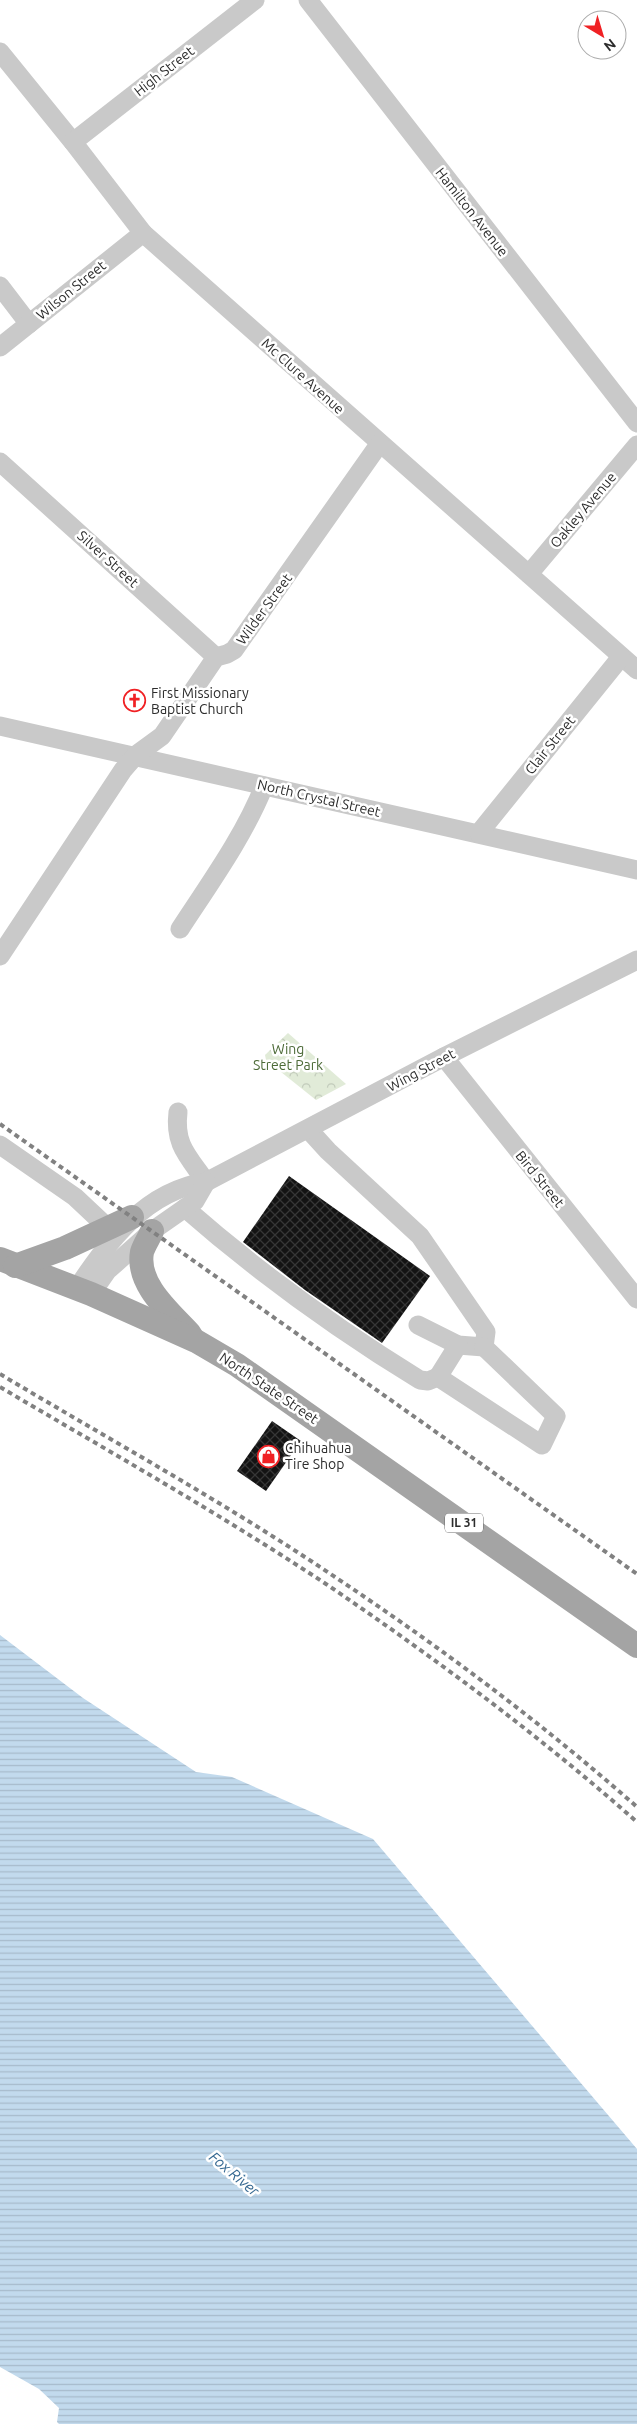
<svg xmlns="http://www.w3.org/2000/svg" width="637" height="2424" viewBox="0 0 637 2424" font-family="Ubuntu,sans-serif">
<style>
.park{fill:url(#park-crowns)}
.water{fill:url(#water-rules)}
.building{fill:url(#building-cross-hatch)}
.lines{fill:none;stroke-linecap:round;stroke-linejoin:round}
.minor{stroke:#c9c9c9;stroke-width:19}
.major{stroke:#a4a4a4;stroke-width:24}
.rail{stroke:#818181;stroke-width:4;stroke-dasharray:5 4;stroke-linecap:butt}
.labels{text-anchor:middle;stroke-width:5;stroke-linejoin:round;paint-order:stroke}
.shield{fill:#fff;stroke:#6b6b6b;stroke-width:1}
.shield-label{font-size:12px;font-weight:bold;fill:#2c2c2c}
.street-label{font-size:14px;fill:#2c2c2c;stroke:#fff}
.poi-label{font-size:14px;fill:#2c2c2c;stroke:#fff;text-anchor:start}
.park-label{font-size:14px;fill:#4c6a37;stroke:#fff}
.water-label{font-size:15px;font-style:italic;fill:#366992;stroke:#fff}
</style>
<defs>
<pattern id="park-crowns" width="20" height="18" patternUnits="userSpaceOnUse" patternTransform="scale(1.25)"><rect width="20" height="18" fill="#e1ebd8"/><path d="M2 6a3 3 0 1 1 6 0M12 15a3 3 0 1 1 6 0" fill="none" stroke="#c1caba"/></pattern>
<pattern id="water-rules" width="6" height="5" patternUnits="userSpaceOnUse" patternTransform="scale(1.25)"><rect width="6" height="5" fill="#c2daed"/><path d="M0 2.5h6" fill="none" stroke="#a7bbcb"/></pattern>
<pattern id="building-cross-hatch" width="8" height="8" patternUnits="userSpaceOnUse" patternTransform="scale(1.25)"><rect width="8" height="8" fill="#131313"/><path d="M0 0l8 8M0 8l8-8" fill="none" stroke="#363636"/></pattern>
</defs>
<rect width="100%" height="100%" fill="#fff"/>
<path class="park" d="M288,1033L346,1084L316,1100L266,1060L265,1055Z"/>
<path class="water" d="M0,1635L83,1698L196,1772L232,1777L373,1839L637,2149V2424H59L57,2422L59,2408L39,2389L0,2367Z"/>
<g class="building">
<path d="M289,1176L430,1276L382,1343L305,1290L243,1242Z"/>
<path d="M272,1421L301,1441L266,1491L237,1471Z"/>
</g>
<g class="lines">
<g class="minor">
<path d="M308,0L637,423"/>
<path d="M0,52L73,142L143,233L637,670"/>
<path d="M73,142L255,0"/>
<path d="M0,286L29,324"/>
<path d="M0,347L143,233"/>
<path d="M0,462L216,657"/>
<path d="M529,574L637,445"/>
<path d="M0,726L637,870"/>
<path d="M479,833L621,657"/>
<path d="M180,929C210,883 244,836 264,786"/>
<path d="M0,956L123,770L136,755L162,736L216,657L227,654L234,650L380,443"/>
<path d="M444,1057L637,1299"/>
<path d="M178,1112C174,1145 188,1156 206,1182"/>
<path d="M308,1129L328,1151L420,1236L486,1332L484,1347L458,1345L418,1325"/>
<path d="M0,1145L75,1197L108,1228"/>
<path d="M185,1208C258,1272 337,1329 420,1380L428,1381L438,1377"/>
<path d="M77,1288C109,1241 145,1191 206,1182L444,1057L637,960"/>
<path d="M91,1294L107,1271L152,1231L195,1201L206,1182"/>
<path d="M458,1345L438,1377L542,1445L556,1416L484,1347"/>
</g>
<g class="major">
<path d="M152,1231C149,1238 144,1245 142,1252C136,1285 171,1313 190,1334"/>
<path d="M0,1259L91,1294L196,1341L237,1365L637,1646"/>
<path d="M15,1266L65,1248L132,1217"/>
</g>
<g class="rail">
<path d="M0,1124L637,1574"/>
<path d="M0,1374C112,1441 227,1504 335,1577C440,1647 542,1723 637,1807"/>
<path d="M0,1387C110,1452 222,1515 329,1586C436,1659 540,1736 637,1822"/>
</g>
</g>
<defs>
<symbol id="church-ring" viewBox="-11 -11 22 22"><circle r="9.5" fill="#fff" stroke="#f02124" stroke-width="1.5"/><path d="M-1.2-6h2.4v3.5h3.3v2.4h-3.3V6h-2.4V-.1h-3.3v-2.4h3.3Z" fill="#f02124"/></symbol>
<symbol id="shop-ring" viewBox="-11 -11 22 22"><circle r="9.5" fill="#fff" stroke="#f02124" stroke-width="1.5"/><path d="M-5-2.5h2.3a2.7 3.5 0 0 1 5.4 0H5L5.5 6h-11ZM-1.5-2.5h3a1.5 2.3 0 0 0-3 0Z" fill="#f02124"/></symbol>
</defs>
<g fill-rule="evenodd">
<use href="#church-ring" x="122" y="688" width="25" height="25"/>
<use href="#shop-ring" x="256" y="1444" width="25" height="25"/>
</g>
<g class="labels">
<rect class="shield" x="445" y="1513.5" width="38" height="19" rx="4"/>
<g class="shield-label">
<text x="464" y="1527">IL 31</text>
</g>
<g class="street-label">
<text transform="translate(164 71) rotate(-38)" y="5">High Street</text>
<text transform="translate(472 212) rotate(52)" y="5">Hamilton Avenue</text>
<text transform="translate(71 290) rotate(-39)" y="5">Wilson Street</text>
<text transform="translate(303 376) rotate(42)" y="5">Mc Clure Avenue</text>
<text transform="translate(583 510) rotate(-50)" y="5">Oakley Avenue</text>
<text transform="translate(108 559) rotate(42)" y="5">Silver Street</text>
<text transform="translate(264 609) rotate(-54)" y="5">Wilder Street</text>
<text transform="translate(550 745) rotate(-51)" y="5">Clair Street</text>
<text transform="translate(319 798) rotate(13)" y="5">North Crystal Street</text>
<text transform="translate(421 1070) rotate(-28)" y="5">Wing Street</text>
<text transform="translate(540 1179) rotate(51)" y="5">Bird Street</text>
<text transform="translate(269 1388) rotate(34)" y="5">North State Street</text>
</g>
<g class="poi-label">
<text x="151" y="698">First Missionary<tspan x="151" dy="16">Baptist Church</tspan></text>
<text x="285" y="1453">Chihuahua<tspan x="285" dy="16">Tire Shop</tspan></text>
</g>
<g class="park-label">
<text x="288" y="1054">Wing<tspan x="288" dy="16">Street Park</tspan></text>
</g>
<g class="water-label">
<text transform="translate(234 2174) rotate(40)" y="5">Fox River</text>
</g>
</g>
<g transform="translate(602 35) rotate(142)"><circle r="24" fill="#ffffff" stroke="#ababab"/>
<path d="M0-4L9 19L0 12L-9 19Z" fill="#f02124"/>
<text y="-8" font-size="14" font-weight="bold" text-anchor="middle" fill="#2c2c2c">N</text>
</g>
</svg>
